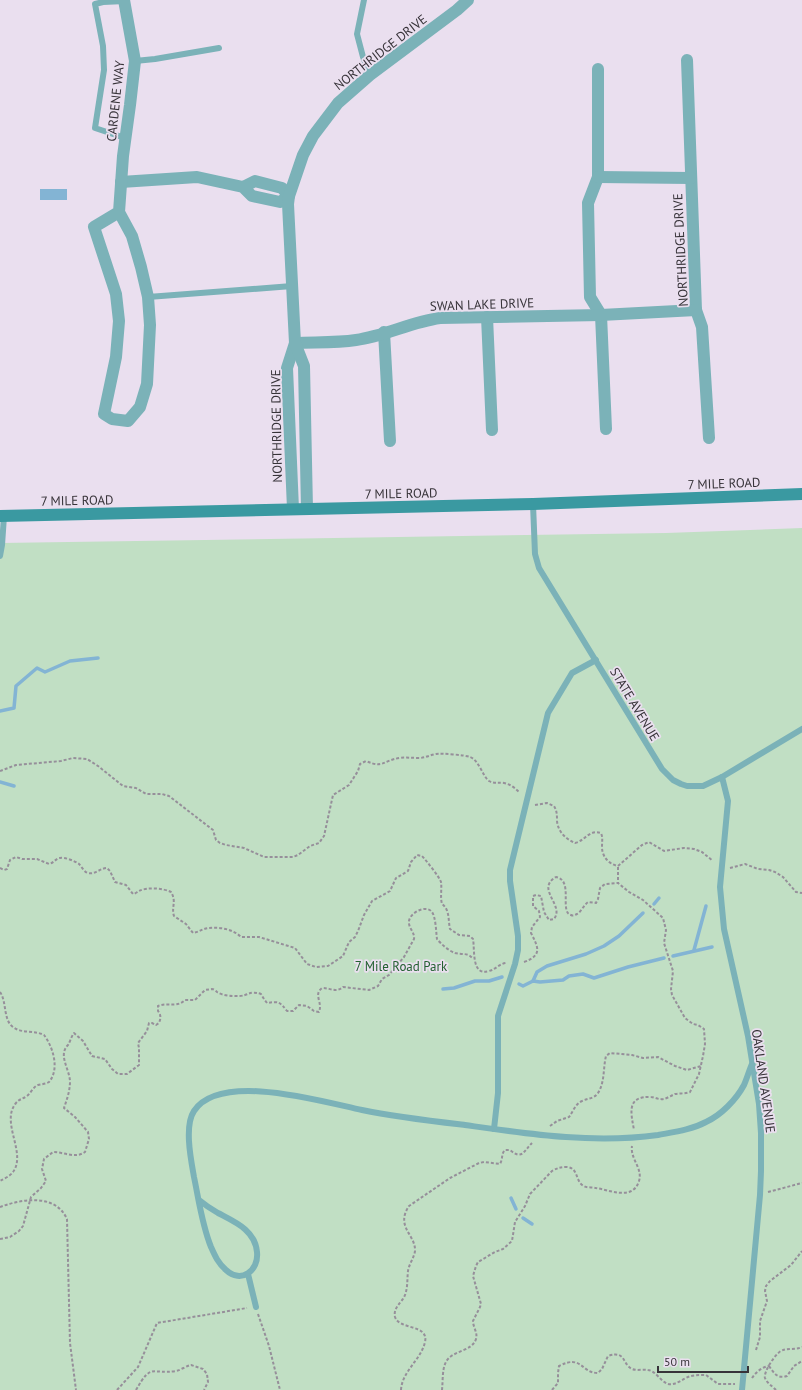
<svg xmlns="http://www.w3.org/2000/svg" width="802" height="1390" viewBox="0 0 802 1390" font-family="'PT Sans',sans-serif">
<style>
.green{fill:#c1dfc4}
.water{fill:#83b4d4}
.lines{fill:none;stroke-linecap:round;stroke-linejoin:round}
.stream{stroke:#83b4d4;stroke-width:3.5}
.path{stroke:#968f9a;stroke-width:2;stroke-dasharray:3 2;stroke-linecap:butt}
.lane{stroke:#7bb2b8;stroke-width:6}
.street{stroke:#7bb2b8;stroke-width:12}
.secondary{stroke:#3a99a1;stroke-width:12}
.labels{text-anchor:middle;stroke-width:3.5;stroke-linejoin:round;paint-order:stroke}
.street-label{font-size:13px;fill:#373339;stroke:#eadfef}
.park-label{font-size:13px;fill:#236131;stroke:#eadfef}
</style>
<rect width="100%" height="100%" fill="#eadfef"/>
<path class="green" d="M802,528V1390H0V543L666,533Z"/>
<rect class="water" x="40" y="189" width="27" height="11"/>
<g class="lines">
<g class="stream">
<path d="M0,711L14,708L16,686L37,668L45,672L70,661L98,658"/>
<path d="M0,782L14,786"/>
<path d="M654,904L659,898"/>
<path d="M694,950L706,906"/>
<path d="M673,956L712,947"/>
<path d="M533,981L537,972L547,966L586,954L604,946L619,936L643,913"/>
<path d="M519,984L523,986L533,981L540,982L563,980L569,976L583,974L594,978L628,967L664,958"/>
<path d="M443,989L454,988L475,981H489L502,977"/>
<path d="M511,1198L516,1209"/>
<path d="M523,1218L532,1224"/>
</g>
<g class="path">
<path d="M0,771L16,765L61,761L73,758L87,759L98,766L123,786L136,788L146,794H162L169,796L213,830L216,840L220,843L226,845L244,848L264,857H293L298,855L310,846L319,843L324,836L333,795L349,785L358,771L360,764L366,761C384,769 383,760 400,758C406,757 412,758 419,758C425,758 430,755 436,754C441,753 465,755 470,757C479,760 483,777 489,781C494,784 498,782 504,783C510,784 515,788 519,792"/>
<path d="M535,805L547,803L554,806C557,811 557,815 557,821C558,832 566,839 575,843C585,841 589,829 601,833C603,838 602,841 602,847C602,856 608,864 618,866"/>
<path d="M618,866L642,845L649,842L664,851L684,848L694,849L702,852L713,861"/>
<path d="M618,867V883"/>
<path d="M0,868L4,870L7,869L10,860L16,857L22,859H37L49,864C54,863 56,858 60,858C65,857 75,861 79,864C82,867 84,872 88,873C95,875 100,868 107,868L110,871L115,882L126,885L133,894C135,894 137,892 139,891C147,887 163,888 171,892C177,902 171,907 174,916L186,924L193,933C199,932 204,928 209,928C220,927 233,929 241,937H259L295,948L307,964L316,967L328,966L343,956L349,942L355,937L358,931L364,915L372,901L390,891L396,878L408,871L411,862L417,855L422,856C426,860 440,878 441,882C442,889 440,897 442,904C450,910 448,920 450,929L459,935L470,936L473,939C475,949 471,977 489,971C496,969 499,964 506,963"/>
<path d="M730,868L745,864L758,869L769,870L775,872L783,877L796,892L802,893"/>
<path d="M524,962C543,955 538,947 531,933L532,927L540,917L539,911L533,906V896L536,895L541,896L544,912L549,920L554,919C565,905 535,889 556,877C574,880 559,912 571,915C573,916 575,915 577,914C581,912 584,905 588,902L596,903L598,899L600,888L605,884L618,883L629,892L643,900L663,918L666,930L664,943L673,971L671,989L672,995L685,1018L693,1024L698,1025L704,1029L705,1044L703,1056L699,1074L690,1092C685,1094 680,1093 675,1094C670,1096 665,1100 660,1099C657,1099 654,1097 651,1097C626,1096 631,1113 634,1130"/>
<path d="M0,992C7,1002 3,1020 13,1027C22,1034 35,1030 44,1035C53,1047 60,1069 49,1082C46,1084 42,1084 38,1085C33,1087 31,1093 27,1096C23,1099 19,1099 16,1103C0,1122 27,1153 13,1172C10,1176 4,1179 0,1181"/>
<path d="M550,1126L557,1121L569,1117C573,1112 575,1104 582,1101C588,1098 594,1099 598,1093C605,1082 603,1068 606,1056L610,1053L632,1055L643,1058L658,1057L675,1066L687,1070L701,1066"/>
<path d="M768,1192L802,1183"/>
<path d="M0,1207C22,1199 55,1193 67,1219L70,1343L76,1390"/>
<path d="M0,1239L10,1237L19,1231L23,1226L31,1197L41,1188L46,1181L42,1169L44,1159L53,1152C64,1152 75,1159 85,1152L89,1139L88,1132L75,1117L64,1108C67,1099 70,1091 70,1081C69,1068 58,1055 68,1045C70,1042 71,1037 74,1033L83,1041L92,1056L105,1059L112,1069L118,1074H127L139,1065V1048L138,1043L147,1031L149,1023H152L156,1025L159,1023C161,1018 161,1015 158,1011V1006C168,1002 177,1008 185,1000H195L205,990L212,989C214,989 216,991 217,992C223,996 233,996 239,996C248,996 249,990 261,994L264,999L267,1003C279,1001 280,1002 287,1011H293L299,1005L307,1006L314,1011L319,1012C323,1002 313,995 322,988C331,988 336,993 343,987L369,990L378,986L382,979L389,975L404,957L414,939C415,932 408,928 409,921C410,913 425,905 431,911C436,915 436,933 437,939C441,944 449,951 455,953C462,955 468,952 473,959"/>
<path d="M258,1314L269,1346L280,1390"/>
<path d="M756,1350L760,1337V1321L767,1301L765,1291L766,1286L770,1281L791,1265L802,1251"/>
<path d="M769,1366C774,1373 777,1379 787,1376L794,1366L802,1361"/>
<path d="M752,1378C756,1372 762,1367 769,1366"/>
<path d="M117,1390L138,1367L157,1323L247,1308"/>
<path d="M136,1390C152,1362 151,1375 176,1371C181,1370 186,1366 191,1365L203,1369L207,1374L208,1382L204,1390"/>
<path d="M401,1390C402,1371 421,1360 425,1342C429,1324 399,1330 395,1317C393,1307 402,1303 405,1295C408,1287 407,1279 408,1271C409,1264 414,1258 415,1251C416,1235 395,1227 409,1206L450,1178L479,1163L484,1162L500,1164C503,1159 501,1154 505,1150H510C522,1160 523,1152 532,1143"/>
<path d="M442,1390C443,1381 442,1369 446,1362C452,1350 472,1352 476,1339C478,1333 473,1327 473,1321L480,1307L481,1304L473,1276L476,1266L478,1262L495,1252L503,1249L512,1241L515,1222L525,1206L530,1194L552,1171C557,1168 561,1167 567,1167C579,1168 575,1182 584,1186C587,1188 592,1187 596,1188C609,1190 633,1201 639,1181C643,1168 630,1159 632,1146"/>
<path d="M552,1390L558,1383V1373L559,1366C582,1354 581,1373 598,1373L602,1369L608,1356C626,1350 622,1364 632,1369C637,1371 643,1369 648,1370C656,1371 660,1381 668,1384C676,1386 683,1378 691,1376C696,1375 701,1375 706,1375L718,1384H735"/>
<path d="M776,1390C772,1386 767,1383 765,1378C763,1372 777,1351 783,1350C789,1348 796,1350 802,1347"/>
</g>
<g class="lane">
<path d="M364,0L357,34L363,57L370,75"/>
<path d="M125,1L103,2L95,4L103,46L104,70L95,128L125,138"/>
<path d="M135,61L155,59L219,48"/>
<path d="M148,297L292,286"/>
<path d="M533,504L535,554L539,568L662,769L673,780L681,784L687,786H703L722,777L802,729"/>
<path d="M0,556L2,545L4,516"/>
<path d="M722,777L728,801L720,887L724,929L748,1036L759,1104L761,1133V1171L760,1195L742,1390"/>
<path d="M494,1129L498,1093V1016L515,964L518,950V936L510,881V870L548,713L572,673L596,660"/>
<path d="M199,1200C205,1205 211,1209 218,1213C235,1222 255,1230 257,1252C259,1271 241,1284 226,1270C218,1263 215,1256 211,1247C202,1225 199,1201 194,1177C191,1160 184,1126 194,1111C220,1071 324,1102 362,1110C396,1117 431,1121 465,1125C529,1134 593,1144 658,1135C674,1132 691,1130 706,1122C721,1115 736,1100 744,1085C747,1078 749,1071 752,1064"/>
<path d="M248,1274L256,1307"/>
</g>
<g class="street">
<path d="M687,60L696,310L702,327L709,438"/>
<path d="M598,69V177L588,203L590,297L601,315L606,429"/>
<path d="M598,177L691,178"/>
<path d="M121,182L197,177L243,187L252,196L280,202L289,196L282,188L255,181L243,187"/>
<path d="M119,212L94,227L116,294L119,321L116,357L104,414L112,419L128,421L140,407L147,384L150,325L148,297L141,267L132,236L119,212L123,156L130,105L135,61L124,0"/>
<path d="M487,317L492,430"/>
<path d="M384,332L390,441"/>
<path d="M295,343C315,342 336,343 356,340C385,336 411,322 440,318L601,315L696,310"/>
<path d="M293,509L287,368L295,343"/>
<path d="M307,509L304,366L295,343L288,204L289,196L303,155L313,136L338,103L370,75L457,10L468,0"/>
</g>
<path class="secondary" d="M0,516L533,504L802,494"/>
</g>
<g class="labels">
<g class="street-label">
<text transform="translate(380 52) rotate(-38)" y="5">NORTHRIDGE DRIVE</text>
<text transform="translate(115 101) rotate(-84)" y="5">CARDENE WAY</text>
<text transform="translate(680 250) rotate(-93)" y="5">NORTHRIDGE DRIVE</text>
<text transform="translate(482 304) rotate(-2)" y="5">SWAN LAKE DRIVE</text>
<text transform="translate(276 426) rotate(-91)" y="5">NORTHRIDGE DRIVE</text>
<text transform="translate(724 483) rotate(-2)" y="5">7 MILE ROAD</text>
<text transform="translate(401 493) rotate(-1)" y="5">7 MILE ROAD</text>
<text transform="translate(77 500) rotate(-1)" y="5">7 MILE ROAD</text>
<text transform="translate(635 704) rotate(59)" y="5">STATE AVENUE</text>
<text transform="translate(764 1081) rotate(82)" y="5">OAKLAND AVENUE</text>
</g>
<g class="park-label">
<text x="401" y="971">7 Mile Road Park</text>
</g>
</g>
<path d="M658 1366v6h90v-6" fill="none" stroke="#373339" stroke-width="2"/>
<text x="664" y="1366" font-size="12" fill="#373339" stroke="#eadfef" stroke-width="3" paint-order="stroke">50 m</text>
</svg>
